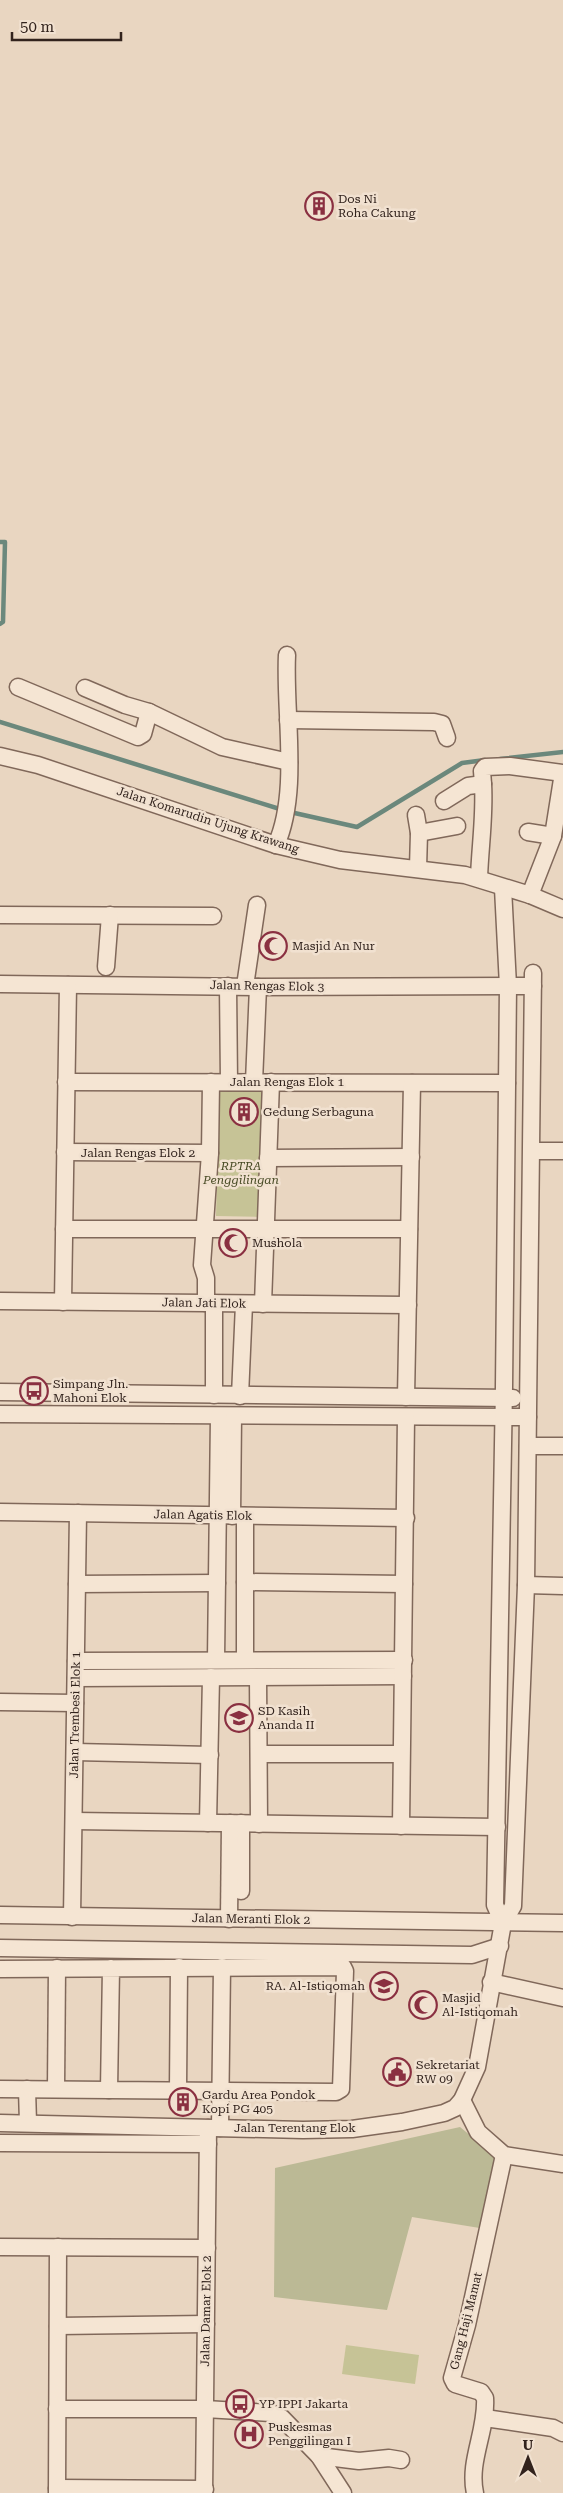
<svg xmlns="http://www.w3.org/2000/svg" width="563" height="2493" viewBox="0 0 563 2493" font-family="'Roboto Serif',serif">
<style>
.green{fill:#c6c396}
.cemetery{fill:#bbb995}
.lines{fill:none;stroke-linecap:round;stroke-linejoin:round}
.stream{stroke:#6b887c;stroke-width:4.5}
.street-casing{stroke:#80685a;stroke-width:19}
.street{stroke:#f5e5d3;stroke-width:16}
.labels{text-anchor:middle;stroke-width:5;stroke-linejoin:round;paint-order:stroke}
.poi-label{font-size:12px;fill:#32231d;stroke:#f1e1d0;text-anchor:start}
.street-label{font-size:12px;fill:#32231d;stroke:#f1e1d0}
.park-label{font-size:12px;font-style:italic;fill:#494c26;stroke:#f1e1d0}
</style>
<rect width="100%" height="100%" fill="#e9d6c1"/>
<g class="green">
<path d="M266,1084V1217L216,1216L220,1085Z"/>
<path d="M346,2345L419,2355L415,2384L342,2374Z"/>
</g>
<path class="cemetery" d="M460,2127L499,2159L492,2230L412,2217L387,2310L274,2297L275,2168Z"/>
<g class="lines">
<g class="stream">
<path d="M0,542H5L3,622L0,624"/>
<path d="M0,722L283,810"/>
<path d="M500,759L563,752"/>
<path d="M290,812L357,827L462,763L485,760"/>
</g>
<defs>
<g id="street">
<path d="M18,687L138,737L143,734L149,712"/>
<path d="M85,688L125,705L149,712L222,747L289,762"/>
<path d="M288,720L434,722L442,724L447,738"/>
<path d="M0,756L38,765L276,845L340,860L465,875L530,895L563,909"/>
<path d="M483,784L482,771L485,767L510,766L563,773L553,836L530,895"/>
<path d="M444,801L468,786L483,784C485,815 480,847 479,878"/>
<path d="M416,815L419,833L418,868"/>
<path d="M528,832L553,836"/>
<path d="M419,833L457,826"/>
<path d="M276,845C300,792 284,712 287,655"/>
<path d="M0,915L213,916"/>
<path d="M106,967L110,915"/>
<path d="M0,984L258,987L533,986"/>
<path d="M228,986L229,1082"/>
<path d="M245,986L257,905"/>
<path d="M66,1082L507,1083"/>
<path d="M254,1082L258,987"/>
<path d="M532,1151H563"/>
<path d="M65,1152L210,1153"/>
<path d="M268,1158L411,1157"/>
<path d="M64,1229H409"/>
<path d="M0,1301L408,1305"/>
<path d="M63,1302L68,985"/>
<path d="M206,1303V1278L202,1265L210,1153L211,1082"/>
<path d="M263,1304L271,1082"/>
<path d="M0,1392L513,1398"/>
<path d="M214,1395V1303"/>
<path d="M240,1396L244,1304"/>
<path d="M406,1397L412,1083"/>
<path d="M0,1414L528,1417"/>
<path d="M528,1446H563"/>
<path d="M0,1512L406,1518"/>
<path d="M232,1516L233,1416"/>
<path d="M245,1582L404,1584"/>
<path d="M77,1584L217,1583"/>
<path d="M526,1585L563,1586"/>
<path d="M216,1660L219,1416"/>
<path d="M245,1660V1516"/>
<path d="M76,1661L404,1660"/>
<path d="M258,1677L259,1824"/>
<path d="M76,1678L403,1676"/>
<path d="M0,1702L75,1703"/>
<path d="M75,1752L210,1755"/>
<path d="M259,1754H401"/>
<path d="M74,1821L497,1827"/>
<path d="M208,1823L211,1677"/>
<path d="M401,1826L406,1417"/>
<path d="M241,1891V1823"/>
<path d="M0,1915L563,1923"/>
<path d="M72,1917L78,1513"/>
<path d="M229,1919L230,1823"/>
<path d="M503,1923L495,1905L504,1387L508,986L503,888"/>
<path d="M0,1948L472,1955L500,1946"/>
<path d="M0,1969L343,1967L345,1971L341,2089L336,2092L109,2090L111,1968"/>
<path d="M491,1982L563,1998"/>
<path d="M0,2089L109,2090"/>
<path d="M27,2089L28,2123"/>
<path d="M56,2089L57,1968"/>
<path d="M178,2090L179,1967"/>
<path d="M462,2100L478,2132L504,2155L563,2164"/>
<path d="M0,2123L303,2130L352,2129L402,2122L444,2113L455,2108L462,2100L477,2067L503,1923L513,1906L526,1585L533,973"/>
<path d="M220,2128L222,1967"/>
<path d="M0,2143L208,2144"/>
<path d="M0,2247L207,2248"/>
<path d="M58,2326L206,2324"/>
<path d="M57,2409H205L271,2413L282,2418L319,2456L343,2493"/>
<path d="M485,2418L553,2428L563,2433"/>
<path d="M319,2456L359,2461L389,2458L401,2460"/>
<path d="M57,2488L205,2489"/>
<path d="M57,2493L58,2247"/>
<path d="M204,2493L208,2128"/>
<path d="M475,2493C468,2461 487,2431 485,2398L481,2392L455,2384L452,2378L467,2325L504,2155"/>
</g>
</defs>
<use href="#street" class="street-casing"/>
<use href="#street" class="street"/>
</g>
<defs>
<symbol id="building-ring" viewBox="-11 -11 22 22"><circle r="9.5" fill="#f1e1d0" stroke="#8a3041" stroke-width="1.5"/><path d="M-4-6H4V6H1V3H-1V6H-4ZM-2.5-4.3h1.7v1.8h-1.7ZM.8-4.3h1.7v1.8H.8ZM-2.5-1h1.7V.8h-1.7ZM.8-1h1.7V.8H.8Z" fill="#8a3041"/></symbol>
<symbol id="mosque-ring" viewBox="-11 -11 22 22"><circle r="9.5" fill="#f1e1d0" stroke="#8a3041" stroke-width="1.5"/><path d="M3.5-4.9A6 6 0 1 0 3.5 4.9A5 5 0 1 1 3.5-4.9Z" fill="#8a3041"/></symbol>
<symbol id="bus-ring" viewBox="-11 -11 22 22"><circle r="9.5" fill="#f1e1d0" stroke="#8a3041" stroke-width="1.5"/><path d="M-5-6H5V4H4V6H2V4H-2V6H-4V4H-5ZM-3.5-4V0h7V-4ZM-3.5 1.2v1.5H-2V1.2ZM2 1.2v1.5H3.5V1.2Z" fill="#8a3041"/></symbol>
<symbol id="school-ring" viewBox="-11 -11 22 22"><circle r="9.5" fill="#f1e1d0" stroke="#8a3041" stroke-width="1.5"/><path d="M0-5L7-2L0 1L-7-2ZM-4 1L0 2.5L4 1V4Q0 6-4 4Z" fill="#8a3041"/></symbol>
<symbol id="civic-ring" viewBox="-11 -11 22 22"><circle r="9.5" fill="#f1e1d0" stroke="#8a3041" stroke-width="1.5"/><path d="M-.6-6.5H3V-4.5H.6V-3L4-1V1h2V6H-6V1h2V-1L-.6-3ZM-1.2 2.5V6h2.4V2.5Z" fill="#8a3041"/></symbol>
<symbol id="hospital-ring" viewBox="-11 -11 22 22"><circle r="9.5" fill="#f1e1d0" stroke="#8a3041" stroke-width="1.5"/><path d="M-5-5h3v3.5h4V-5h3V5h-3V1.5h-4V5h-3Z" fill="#8a3041"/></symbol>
</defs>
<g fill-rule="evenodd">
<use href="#building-ring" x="303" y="190" width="32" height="32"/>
<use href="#mosque-ring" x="257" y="930" width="32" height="32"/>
<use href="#building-ring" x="228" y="1096" width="32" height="32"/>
<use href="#mosque-ring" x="217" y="1227" width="32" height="32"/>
<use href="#bus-ring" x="18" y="1375" width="32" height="32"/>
<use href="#school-ring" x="223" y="1702" width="32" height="32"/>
<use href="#school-ring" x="368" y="1970" width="32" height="32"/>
<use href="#mosque-ring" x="407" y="1989" width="32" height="32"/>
<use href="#civic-ring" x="381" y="2056" width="32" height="32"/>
<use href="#building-ring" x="167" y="2086" width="32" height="32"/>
<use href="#bus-ring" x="224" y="2388" width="32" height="32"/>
<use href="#hospital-ring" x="233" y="2418" width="32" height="32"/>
</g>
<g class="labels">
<g class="poi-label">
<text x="338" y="203">Dos Ni<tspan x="338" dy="14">Roha Cakung</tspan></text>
<text x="292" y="950">Masjid An Nur</text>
<text x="263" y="1116">Gedung Serbaguna</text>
<text x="252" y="1247">Mushola</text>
<text x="53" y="1388">Simpang Jln.<tspan x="53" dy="14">Mahoni Elok</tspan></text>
<text x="258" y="1715">SD Kasih<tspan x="258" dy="14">Ananda II</tspan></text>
<text x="365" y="1990" text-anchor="end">RA. Al-Istiqomah</text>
<text x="442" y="2002">Masjid<tspan x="442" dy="14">Al-Istiqomah</tspan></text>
<text x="416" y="2069">Sekretariat<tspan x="416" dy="14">RW 09</tspan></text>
<text x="202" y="2099">Gardu Area Pondok<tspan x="202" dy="14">Kopi PG 405</tspan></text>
<text x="259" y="2408">YP IPPI Jakarta</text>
<text x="268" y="2431">Puskesmas<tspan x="268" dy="14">Penggilingan I</tspan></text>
</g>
<g class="street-label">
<text transform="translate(208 820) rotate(18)" y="4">Jalan Komarudin Ujung Krawang</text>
<text transform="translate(267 986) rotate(1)" y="4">Jalan Rengas Elok 3</text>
<text x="287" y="1086">Jalan Rengas Elok 1</text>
<text x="138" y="1157">Jalan Rengas Elok 2</text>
<text transform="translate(204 1303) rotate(1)" y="4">Jalan Jati Elok</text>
<text transform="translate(203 1515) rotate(1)" y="4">Jalan Agatis Elok</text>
<text transform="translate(75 1715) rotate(-89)" y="4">Jalan Trembesi Elok 1</text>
<text transform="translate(251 1919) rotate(1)" y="4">Jalan Meranti Elok 2</text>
<text x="295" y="2132">Jalan Terentang Elok</text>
<text transform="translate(206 2311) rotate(-89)" y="4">Jalan Damar Elok 2</text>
<text transform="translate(466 2321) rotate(-76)" y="4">Gang Haji Mamat</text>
</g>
<g class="park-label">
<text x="241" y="1170">RPTRA<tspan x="241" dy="14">Penggilingan</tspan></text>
</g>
</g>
<g transform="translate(528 2458)" stroke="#f1e1d0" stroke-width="4" paint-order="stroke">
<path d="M0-4L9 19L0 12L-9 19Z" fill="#32231d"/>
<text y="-8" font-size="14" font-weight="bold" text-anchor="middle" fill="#32231d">U</text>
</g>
<path d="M12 32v8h109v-8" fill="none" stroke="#32231d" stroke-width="2.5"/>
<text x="20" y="32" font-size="15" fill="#32231d" stroke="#f1e1d0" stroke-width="4" paint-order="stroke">50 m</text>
</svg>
